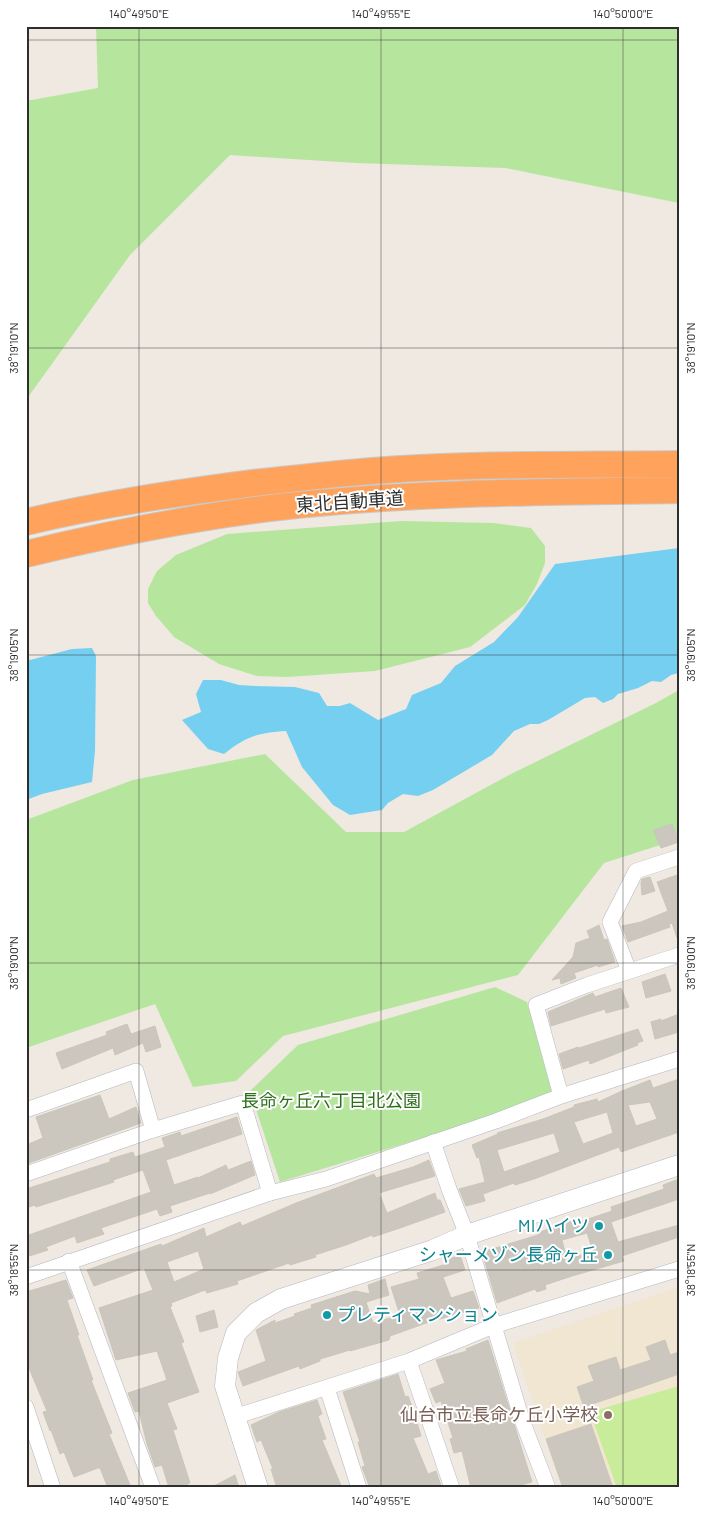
<svg xmlns="http://www.w3.org/2000/svg" width="705" height="1514" viewBox="0 0 705 1514" font-family="Barlow,'Noto Sans JP',sans-serif">
<style>
.education{fill:#f0e6d1}
.green{fill:#b6e59e}
.pitch{fill:#c9ec9a}
.water{fill:#75cff0}
.building{fill:#cbc7bf;stroke:#cbc5ba;fill-rule:evenodd}
.lines{fill:none;stroke-linecap:round;stroke-linejoin:round}
.street-casing{stroke:#b4b7c1;stroke-width:16}
.secondary-casing{stroke:#b4b7c1;stroke-width:21}
.highway-casing{stroke:#c9c9c9;stroke-width:28}
.street{stroke:#fff;stroke-width:15}
.secondary{stroke:#fff;stroke-width:20}
.highway{stroke:#ffa35c;stroke-width:26}
.ticks{fill:none;stroke:#2e2e2e;stroke-width:1;stroke-opacity:0.45}
.culture-dot{fill:#0f9aa8;stroke:#fff;stroke-width:2}
.education-dot{fill:#8d6e63;stroke:#fff;stroke-width:2}
.labels{text-anchor:middle;stroke-width:4;stroke-linejoin:round;paint-order:stroke}
.street-label{font-size:18px;fill:#2e2e2e;stroke:#fff}
.park-label{font-size:18px;fill:#2c6e1b;stroke:#fff}
.culture-label{font-size:18px;fill:#0d838f;stroke:#fff;text-anchor:end}
.education-label{font-size:18px;fill:#785e54;stroke:#fff;text-anchor:end}
.neatline{fill:none;stroke:#2e2e2e;stroke-width:2}
.ticks-label{font-size:12px;text-anchor:middle;fill:#2e2e2e}
</style>
<rect width="100%" height="100%" fill="#efe9e1"/>
<path class="education" d="M679,1287V1488H562L513,1343Z"/>
<g class="green">
<path d="M96,26H679V203L505,168L356,163L230,155L130,255L26,400V101L98,88Z"/>
<path d="M401,521L493,523L531,528L545,546V563L537,584L525,605L470,647L375,671L287,677L257,676L219,664L174,637L156,616L148,603V589L157,571L176,555L227,534Z"/>
<path d="M679,690V839L604,863L518,975L283,1036L236,1081L193,1087L155,1004L26,1048V820L133,780L265,754L346,832H404L511,774L656,703Z"/>
<path d="M495,987L527,1002L553,1094L426,1137L280,1182L250,1091L298,1045Z"/>
</g>
<path class="pitch" d="M679,1386V1488H617L590,1412Z"/>
<g class="water">
<path d="M679,548V673L671,675L661,682L652,681L638,688L618,694L613,699L603,703L595,697L585,698L548,720L539,724H530L514,731L492,755L433,790L418,796L403,794L388,803L382,810L350,815L333,805L302,767L286,731C257,733 247,736 224,754L208,749L182,720L201,712L196,694L203,680H221L239,685L255,686L295,687L319,693L327,706H340L350,703L378,720L406,709L412,695L441,683L455,666L494,642L518,617L555,564Z"/>
<path d="M92,648L96,656L95,751L92,782L42,794L26,800V661L72,649Z"/>
</g>
<g class="building">
<path d="M672,824L679,842L661,848L653,830Z"/>
<path d="M677,875L679,881V938H677L672,923L669,924L670,927L628,942L622,926L641,922L668,911L657,882Z"/>
<path d="M650,877L655,891L642,895L641,883L642,879Z"/>
<path d="M599,925L604,940L607,939L615,962L598,967V965L574,973L576,978L561,984L560,978L552,980L573,957L576,943L590,938L587,931Z"/>
<path d="M665,974L671,991L646,998L642,982Z"/>
<path d="M621,988L629,1007L606,1013L605,1009L551,1026L548,1012L593,993L595,997Z"/>
<path d="M679,1014V1032L655,1039L651,1022L661,1019V1021Z"/>
<path d="M127,1024L131,1034L155,1026L161,1047L146,1052L143,1043L115,1055L113,1048L62,1069L56,1053L107,1035L106,1032Z"/>
<path d="M638,1029L643,1041L637,1043L638,1045L590,1064L589,1060L563,1069L559,1054L578,1047L579,1048Z"/>
<path d="M679,1079V1132L621,1152L619,1147L534,1179L515,1185L514,1183L483,1194L485,1201L466,1206L459,1189L485,1182L479,1157L477,1158L472,1145L498,1134L497,1133L543,1119L574,1107V1105L597,1099L598,1102L622,1091L650,1080L653,1088ZM650,1102L657,1119L636,1126L628,1105ZM607,1112L613,1133L583,1144L574,1122ZM554,1133L560,1152L504,1172L497,1150Z"/>
<path d="M100,1095L109,1119L136,1107L141,1123L26,1164V1145L43,1138L36,1117Z"/>
<path d="M237,1117L242,1134L166,1160L174,1185L198,1177V1178L226,1165L228,1170L251,1161L255,1175L210,1194V1193L170,1206L172,1212L160,1216L157,1209L101,1228L104,1234L77,1243L75,1236L46,1247L48,1250L26,1257V1236L151,1192L143,1170L113,1180L114,1182L36,1207L35,1205L26,1208V1189L110,1162V1159L133,1152L135,1157L165,1147L162,1138L180,1132L181,1136Z"/>
<path d="M429,1160L435,1176L379,1193L387,1213L435,1193L437,1200H440L445,1212L400,1228L373,1237L372,1235L346,1245L315,1255L316,1257L290,1265L289,1263L237,1281L238,1284L207,1293L205,1290L171,1303L172,1306L170,1307L184,1342L181,1343L199,1392L167,1403L177,1429L173,1430L190,1483L179,1488H169L162,1465L155,1467L147,1444L139,1411L135,1412L128,1393L167,1380L157,1351L116,1360L99,1308L153,1290L144,1268L94,1286L87,1270L161,1244L162,1246L204,1228L206,1237L240,1222L242,1226L296,1203L374,1174L376,1178L413,1167ZM198,1251L204,1269L174,1282L167,1262Z"/>
<path d="M679,1179V1199L611,1222L618,1242L679,1225V1237L622,1256L624,1261L572,1276L545,1285L546,1289L537,1292L535,1289L497,1303L482,1252L538,1235L537,1233L578,1219L579,1222L612,1211L611,1207L664,1189L663,1185ZM587,1233L593,1251L567,1260L562,1240Z"/>
<path d="M460,1255L465,1270L443,1277L451,1298L473,1291L479,1308L429,1322L390,1336L389,1340L350,1351V1350L320,1359V1361L300,1369L299,1366L243,1386L238,1372L266,1361L256,1330L275,1320V1323L295,1316L294,1314L312,1308L311,1305L355,1291L370,1294L368,1285L385,1279L389,1295L366,1302L373,1323L400,1315L391,1287L419,1279L417,1273L450,1263L449,1259Z"/>
<path d="M66,1280L73,1298L67,1300L79,1335H77L93,1380H91L112,1433L109,1434L130,1485L122,1488H108L100,1468H98L74,1477L64,1452L60,1454L51,1430L50,1431L43,1412L47,1411L26,1361V1292Z"/>
<path d="M214,1310L218,1327L200,1332L196,1316Z"/>
<path d="M488,1340L532,1482L511,1488H471L462,1451L454,1453L450,1439L453,1438L441,1401L436,1403L430,1389L445,1383L436,1360L467,1351L466,1349Z"/>
<path d="M665,1340L670,1355L679,1352V1374L584,1407L577,1387L594,1381L588,1366L616,1357L620,1370L651,1360L646,1347Z"/>
<path d="M398,1374L405,1397L408,1396L413,1409L421,1436L413,1438L428,1474L436,1471L441,1486L435,1488H370L362,1467L365,1466L358,1442H360L343,1392Z"/>
<path d="M317,1400L322,1414L318,1416L326,1439L322,1440L342,1488H277L271,1469H273L261,1440L257,1442L251,1425L279,1412Z"/>
<path d="M591,1424L613,1488H563L546,1439Z"/>
<path d="M235,1475L239,1488H210Z"/>
</g>
<g class="lines">
<defs>
<g id="street">
<path d="M629,971L610,922L636,871L679,857"/>
<path d="M561,1096L536,1005L587,985L679,955"/>
<path d="M26,1110L136,1071L153,1130"/>
<path d="M433,1142L449,1189L467,1235L522,1420L548,1488"/>
<path d="M26,1174L153,1130L243,1103L270,1193"/>
<path d="M69,1261L153,1488"/>
<path d="M26,1277L270,1193L326,1179L496,1121L561,1096L679,1059"/>
<path d="M409,1361L452,1488"/>
<path d="M327,1388L359,1488"/>
<path d="M26,1407L53,1488"/>
<path d="M234,1417L409,1361L493,1326L679,1269"/>
</g>
<path id="secondary" d="M258,1488L225,1386L228,1358L236,1333L256,1313L281,1299L433,1250L467,1235L679,1165"/>
<g id="highway">
<path d="M26,522C101,504 177,493 253,483C315,476 378,469 441,467C520,464 600,465 679,464"/>
<path d="M26,554C109,534 194,517 279,507C411,492 545,492 679,490"/>
</g>
</defs>
<use href="#street" class="street-casing"/>
<use href="#secondary" class="secondary-casing"/>
<use href="#highway" class="highway-casing"/>
<use href="#street" class="street"/>
<use href="#secondary" class="secondary"/>
<use href="#highway" class="highway"/>
</g>
<path class="ticks" d="M139,26V1488M381,26V1488M623,26V1488M26,40H679M26,348H679M26,655H679M26,963H679M26,1270H679"/>
<g class="culture-dot">
<circle cx="599" cy="1226" r="5"/>
<circle cx="608" cy="1255" r="5"/>
<circle cx="327" cy="1315" r="5"/>
</g>
<circle class="education-dot" cx="608" cy="1415" r="5"/>
<g class="labels">
<g class="street-label">
<text transform="translate(350 502) rotate(-4)" y="6">東北自動車道</text>
</g>
<g class="park-label">
<text x="331" y="1107">長命ヶ丘六丁目北公園</text>
</g>
<g class="culture-label">
<text x="589" y="1232">MIハイツ</text>
<text x="598" y="1261">シャーメゾン長命ヶ丘</text>
<text x="337" y="1321" text-anchor="start">プレティマンション</text>
</g>
<g class="education-label">
<text x="598" y="1421">仙台市立長命ケ丘小学校</text>
</g>
</g>
<rect width="705" height="1514" fill="none" stroke="#ffffff" stroke-width="55"/>
<rect x="28" y="28" width="650" height="1458" class="neatline"/>
<g class="ticks-label">
<text x="139" y="18">140°49'50"E</text>
<text x="381" y="18">140°49'55"E</text>
<text x="623" y="18">140°50'00"E</text>
<text transform="translate(14 348) rotate(-90)" y="4">38°19'10"N</text>
<text transform="translate(691 348) rotate(-90)" y="4">38°19'10"N</text>
<text transform="translate(14 655) rotate(-90)" y="4">38°19'05"N</text>
<text transform="translate(691 655) rotate(-90)" y="4">38°19'05"N</text>
<text transform="translate(14 963) rotate(-90)" y="4">38°19'00"N</text>
<text transform="translate(691 963) rotate(-90)" y="4">38°19'00"N</text>
<text transform="translate(14 1270) rotate(-90)" y="4">38°18'55"N</text>
<text transform="translate(691 1270) rotate(-90)" y="4">38°18'55"N</text>
<text x="139" y="1505">140°49'50"E</text>
<text x="381" y="1505">140°49'55"E</text>
<text x="623" y="1505">140°50'00"E</text>
</g>
</svg>
